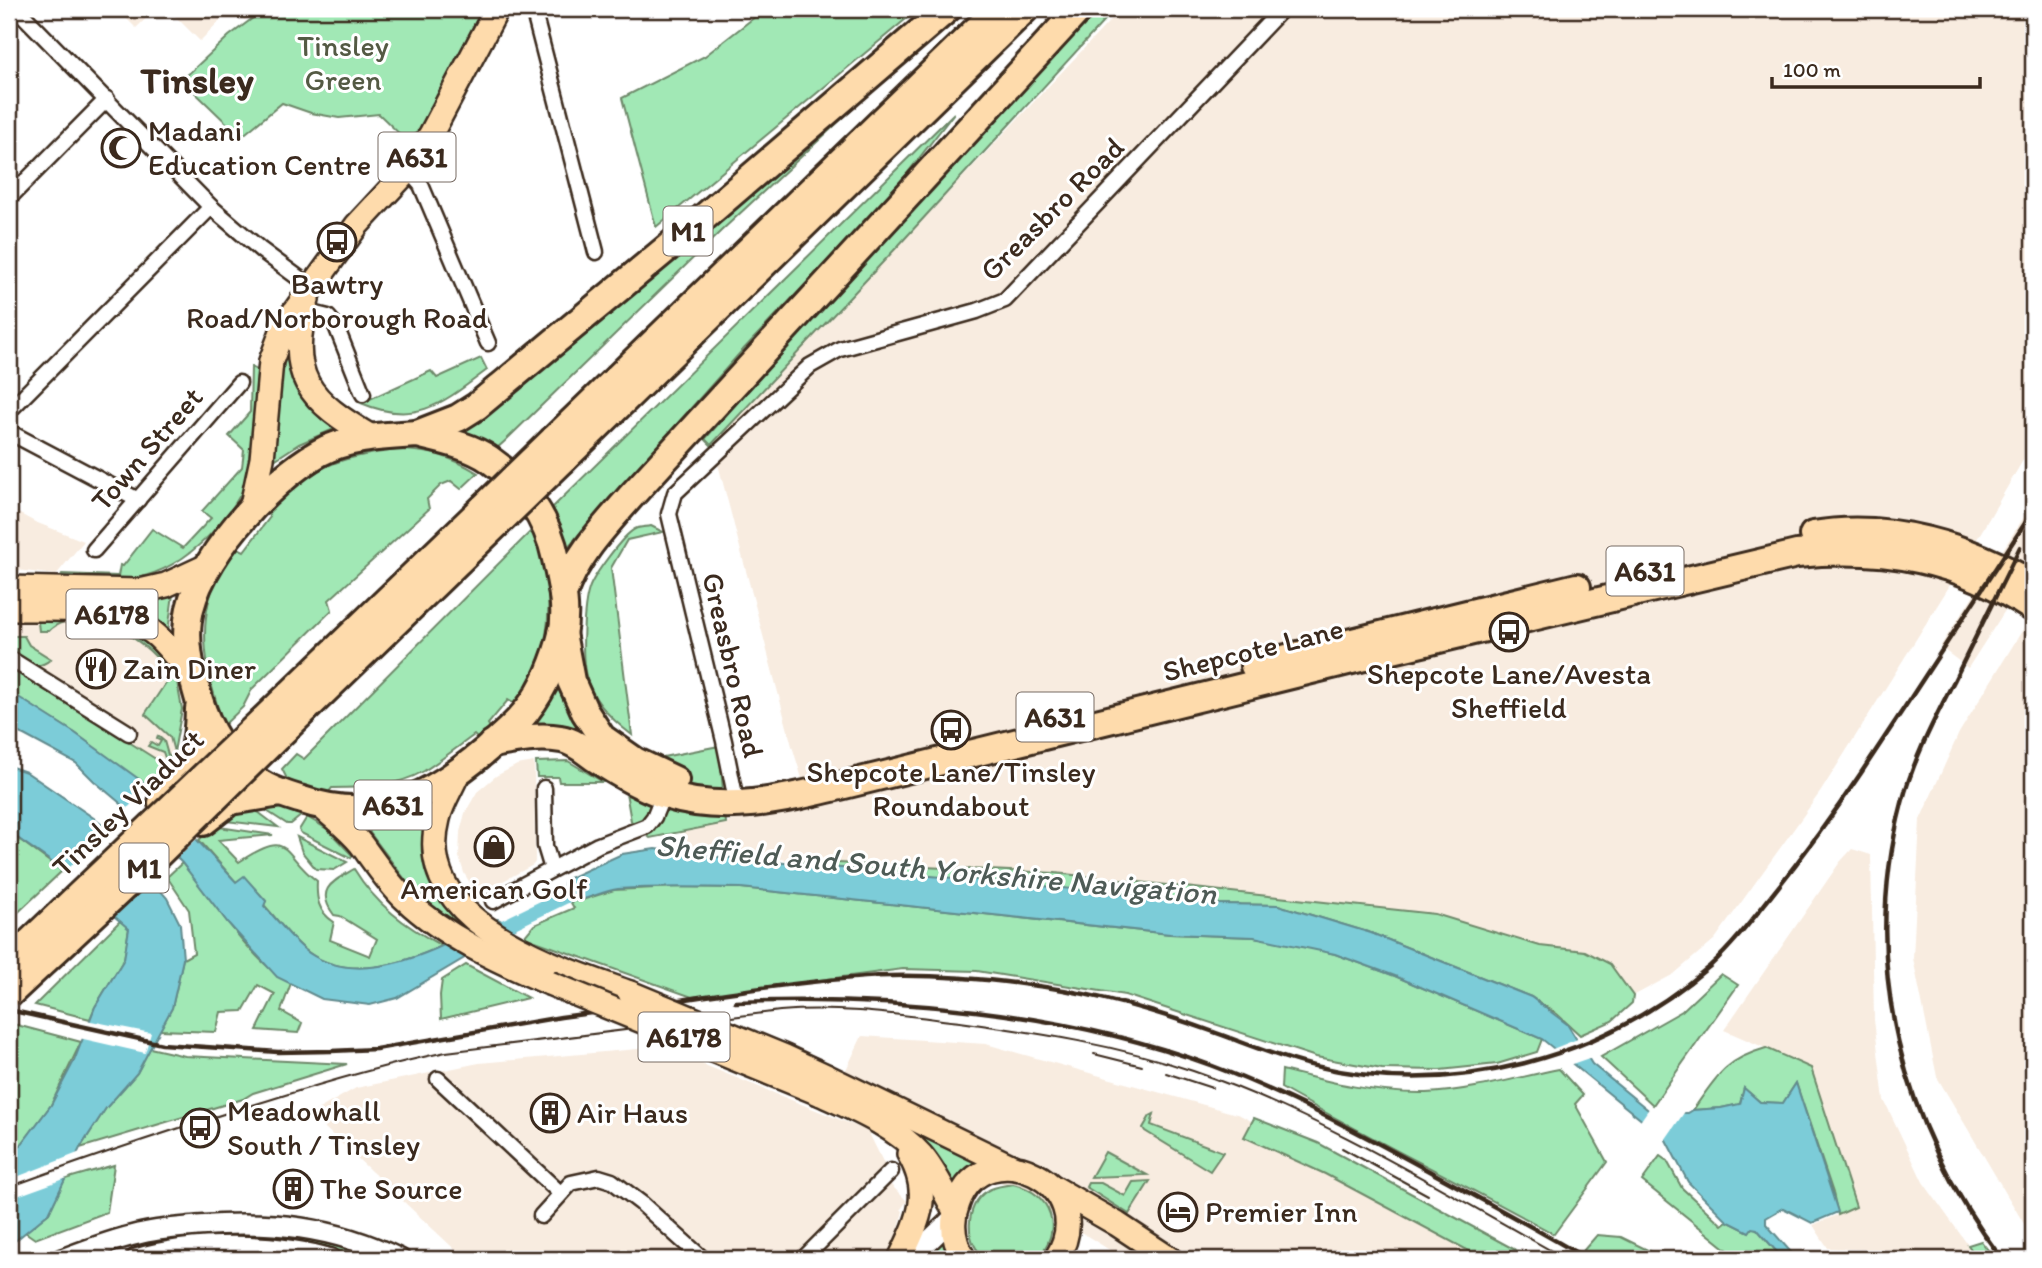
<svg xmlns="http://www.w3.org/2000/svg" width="2042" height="1268" viewBox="0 0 2042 1268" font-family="Itim,sans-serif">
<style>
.built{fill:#f8ece0}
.green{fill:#a1e8b5;stroke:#6e896a;stroke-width:2}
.water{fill:#7cccd8;stroke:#628b8e;stroke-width:2}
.pier{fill:#fff}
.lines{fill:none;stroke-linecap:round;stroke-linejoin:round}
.canal{stroke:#7cccd8;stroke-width:14}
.street-casing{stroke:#3b2a1e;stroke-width:19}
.secondary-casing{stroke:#3b2a1e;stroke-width:24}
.primary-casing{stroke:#3b2a1e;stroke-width:28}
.highway-casing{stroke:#3b2a1e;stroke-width:32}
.street{stroke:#fff;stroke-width:14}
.secondary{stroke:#fff;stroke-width:19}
.primary{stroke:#fedbac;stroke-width:23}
.highway{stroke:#fedbac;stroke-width:26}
.tram{stroke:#3b2a1e;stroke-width:2}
.rail{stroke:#3b2a1e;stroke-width:4.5}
.primary-bridge-casing{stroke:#3b2a1e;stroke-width:28;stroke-linecap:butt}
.highway-bridge-casing{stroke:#3b2a1e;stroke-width:32;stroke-linecap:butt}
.primary-bridge{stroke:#fedbac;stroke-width:23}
.highway-bridge{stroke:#fedbac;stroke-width:26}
.labels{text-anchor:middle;stroke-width:6;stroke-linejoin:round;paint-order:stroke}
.shield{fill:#fff;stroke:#766a62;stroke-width:2}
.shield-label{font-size:28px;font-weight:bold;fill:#3b2a1e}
.park-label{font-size:30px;fill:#545a44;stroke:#fff}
.poi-label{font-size:30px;fill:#3b2a1e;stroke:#fff;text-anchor:start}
.street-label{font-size:30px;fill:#3b2a1e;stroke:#fff}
.water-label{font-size:32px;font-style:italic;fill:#4e5b56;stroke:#fff}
.district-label{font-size:37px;font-weight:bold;fill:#3b2a1e;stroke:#fff}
</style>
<rect width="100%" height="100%" fill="#fff"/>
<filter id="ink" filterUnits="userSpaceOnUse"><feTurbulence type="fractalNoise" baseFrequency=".0143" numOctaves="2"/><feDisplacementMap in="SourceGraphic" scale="14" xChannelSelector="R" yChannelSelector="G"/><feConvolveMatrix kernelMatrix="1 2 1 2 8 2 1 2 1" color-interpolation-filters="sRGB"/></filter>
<g filter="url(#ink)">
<g class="built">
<path d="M117,9H156L136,28Z"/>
<path d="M168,9H256L245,20L231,10L200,41Z"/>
<path d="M1121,9H2033V443L1952,582L1821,791L1715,939L1674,974L1633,996L1610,964L1585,951L1540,946L1435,914L1055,873L795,861L691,847L679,832L726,823L804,785L792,746L719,468L711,445Z"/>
<path d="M2033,503V567L1968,668L1940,647Z"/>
<path d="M9,508L35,522L84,541L56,575L9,569Z"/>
<path d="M2033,613V1239L1937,1077L1913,958L1920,820L1959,733Z"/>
<path d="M72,615L133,627L178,683L181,721L174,752L162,775L149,788L9,691V621L38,622Z"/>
<path d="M534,762L535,862L533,865L477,895L464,873L459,857L460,832L465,813L477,792L496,776L517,765Z"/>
<path d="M1852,849L1871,855L1874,1020L1884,1100L1923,1182L1978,1259H1885L1875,1250L1828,1248L1813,1225L1856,1207L1811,1068L1724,1030L1840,862Z"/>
<path d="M862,1036L986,1044L1240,1115L1509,1259H1124L959,1156L845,1072Z"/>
<path d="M660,1047L868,1131L890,1176L887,1181L907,1201L901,1209L903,1211L894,1247L882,1259H465L310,1114L356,1088L479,1063Z"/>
</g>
<g class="green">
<path d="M265,9H482L424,121L410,144L379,114L339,118L311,113L282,103L241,137L182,80L229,36Z"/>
<path d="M765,9H918L656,227L622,98L705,56Z"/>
<path d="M1094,9H1115L898,246L711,445L705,439L1017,89Z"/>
<path d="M927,40L721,231L505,441L496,449L463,433V427Z"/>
<path d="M954,113L892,193L739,354L566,549L553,507Z"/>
<path d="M287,345C289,353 288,360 289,368C292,395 314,414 334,429L299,444L271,462L275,378Z"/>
<path d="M481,358L487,370C444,402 417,427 361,403L431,371L437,378Z"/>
<path d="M251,367L259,371C258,396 260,441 254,463C239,513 188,569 135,578C111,582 84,579 60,578L62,574L118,576L120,565L123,566L152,529L183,548L211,518L202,511L242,467L244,450L229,436L250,412Z"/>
<path d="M399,450C432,451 450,456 478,473L461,489L451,481L441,485L427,499L429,509L329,600L332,610L252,689L243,707L224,725C207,680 194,620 219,575C224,565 232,557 238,548L244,551L270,517L266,512C311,468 336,456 399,450Z"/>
<path d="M651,526L663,532L627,540L611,568L632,735C612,720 592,701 586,676C581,658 583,607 589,589C593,576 623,535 635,529C639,527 647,527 651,526Z"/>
<path d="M533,529C549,573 556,621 537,667C532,680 522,692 515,704L508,700L488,724L491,729L478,739L474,735C458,747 441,760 424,771C396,787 363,788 332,788L328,793L289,783L282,769L296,754L304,759Z"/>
<path d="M173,594L168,632L136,610L137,603Z"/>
<path d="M72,615L101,618L146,636L175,671L182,709L174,752L170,737L145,714L171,675C165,670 163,664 157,658C135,635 112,623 80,622C67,621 59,621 49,631H39L38,622Z"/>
<path d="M9,636H24L29,645L51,659C35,673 25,661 9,652Z"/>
<path d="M9,666L162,763V775L149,788L75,733L14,695L9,691Z"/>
<path d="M558,685L565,701L583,732L565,726L534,724Z"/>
<path d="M158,736L164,741L168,755L173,758L169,769L163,752L148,746L151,742L158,746L161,741L157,739Z"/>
<path d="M719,746L726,823L650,838L631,821L625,787L658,758Z"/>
<path d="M568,761L603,782H559L558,777H537L536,762Z"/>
<path d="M250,806L278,827L217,820Z"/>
<path d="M259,806L277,807L302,815L291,824H287Z"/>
<path d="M432,808V875L450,912L469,930L464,934L416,894L370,833L369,828L374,824L403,820Z"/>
<path d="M307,817L327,829L352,855L351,858L301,833L299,830Z"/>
<path d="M219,827L273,835L218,840L239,862C292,827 280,853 317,881C316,898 318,912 334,922L330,940L370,956L377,939L340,916L334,915C314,889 334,881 354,869C376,905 405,926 442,946C403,964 347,981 308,952C292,940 278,920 264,905L266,901L244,877L236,882L199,840L212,828Z"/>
<path d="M9,832L62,871L9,921Z"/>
<path d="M297,837L347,862L334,870L316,869L302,852Z"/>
<path d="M795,861L1055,873L1435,914L1540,946L1585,951L1610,964L1633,996L1632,1003L1612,1021L1580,1035L1557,1014L1531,997L1371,933L1278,905L1216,904L797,864Z"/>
<path d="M182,863C211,897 252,964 291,983L281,1011L302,1023L298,1033L257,1030L275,994L258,985L243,1011L221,1012L216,1032L160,1030L172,1008L183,959L194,953L189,910L167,877Z"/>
<path d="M676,887L741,888L1170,934L1254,937L1287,942L1335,954L1395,976L1542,1039L1537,1052L1497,1064L1440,1070L1382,1069L1316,1057L1125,995L977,971L903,969L692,997L524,937L534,925L574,908L570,901H579L614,890Z"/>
<path d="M120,921L129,928L124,959L95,1007L90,1019L35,1005Z"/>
<path d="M466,965L528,998L441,1019L440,995L442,980Z"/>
<path d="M1721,974L1738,985L1653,1105L1601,1057L1682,1011Z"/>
<path d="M13,1024L81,1042L51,1105L9,1161V1027Z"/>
<path d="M150,1048L185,1056L347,1064L253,1093L243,1099L80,1148L106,1108L137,1073Z"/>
<path d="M1766,1048L1811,1068L1856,1207L1838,1215L1833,1193L1796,1083L1783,1103L1760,1102L1744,1088L1740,1104L1721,1108L1693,1110C1717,1076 1724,1060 1766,1048Z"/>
<path d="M1559,1069L1583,1095L1575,1104L1607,1162L1554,1234C1464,1184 1371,1139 1281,1088L1282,1070C1329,1082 1377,1094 1426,1093C1471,1091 1515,1078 1559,1069Z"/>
<path d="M1154,1114L1151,1125L1223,1152L1210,1171L1145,1131L1143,1128L1150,1116Z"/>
<path d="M1254,1118L1318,1143L1532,1259H1484L1325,1174L1244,1137Z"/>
<path d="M907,1126L974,1159L976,1171L956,1189L905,1130Z"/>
<path d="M1105,1152L1147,1175L1091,1177Z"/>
<path d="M1660,1156L1667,1161L1682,1188L1722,1225L1727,1221L1749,1232L1752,1227L1757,1229L1783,1259H1739L1642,1181Z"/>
<path d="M114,1165L107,1212L35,1239L25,1232L49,1213L65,1179Z"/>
<path d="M1150,1181L1129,1214L1086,1187L1088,1183H1101L1125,1196L1133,1182Z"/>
<path d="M1013,1184C1052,1193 1065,1231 1036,1259L1031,1257L1026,1259C1015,1259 997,1262 987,1258C963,1246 965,1204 987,1191C995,1186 1004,1186 1013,1184Z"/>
<path d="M300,1235L328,1240L381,1259C352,1259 327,1248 299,1243Z"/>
<path d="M1597,1235L1621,1237L1666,1259H1600L1583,1251Z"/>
<path d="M1981,1241L1995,1259H1978L1968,1245Z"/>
<path d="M937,1243L949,1245L956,1259H924Z"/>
</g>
<g class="water">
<path d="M9,691L75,733L143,782L236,882L244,876L266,901L264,906C277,919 294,943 309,953C367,992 445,944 498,919L515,928L397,998L370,1005L322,999L277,977L228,923L182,863L132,813L94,781L76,763L24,735L9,729Z"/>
<path d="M9,766L26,772L101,823L167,898L180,924L183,959L172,1008L137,1073L106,1108L80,1148L49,1213L9,1246V1161L51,1105L74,1061L95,1007L124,959L129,929L49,860L9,832Z"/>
<path d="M655,849L719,857L1053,887L1216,904L1278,905L1371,933L1531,997L1567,1024L1592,1064L1652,1113H1688L1693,1110L1721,1108L1740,1104L1744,1088L1760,1102L1783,1103L1796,1083L1838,1212L1812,1223L1783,1208L1766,1218V1224L1797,1259H1783L1757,1229L1752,1228L1749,1232L1727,1221L1688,1182L1666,1140L1542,1039L1395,976L1335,954L1254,937L1170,934L741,888C700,887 659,886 618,889C601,891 587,901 570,901L564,888L565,880L622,854Z"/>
</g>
<g class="pier">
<path d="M150,784L200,836L175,860L125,811Z"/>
<path d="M110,827L155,879L112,919L62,875Z"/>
<path d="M86,1020L151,1033L145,1053L79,1038Z"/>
<path d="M1580,1038L1592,1057L1569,1065L1550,1050Z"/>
<path d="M1650,1107L1654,1109L1686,1110L1663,1143L1639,1123Z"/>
<path d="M83,1151L70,1177L9,1199V1180Z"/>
</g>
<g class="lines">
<path class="canal" d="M493,932L585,887"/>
<defs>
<g id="street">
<path d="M17,9L211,207L261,250L311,287"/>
<path d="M533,9L596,252"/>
<path d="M408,170L421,185L488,343"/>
<path d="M9,198L107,99"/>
<path d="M304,311L328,317L336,326L363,394"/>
<path d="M9,411L211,207"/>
<path d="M9,432L138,500"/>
<path d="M94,550L239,383"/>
<path d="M9,658L129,733"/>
<path d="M544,788L545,846L552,869"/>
<path d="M737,805L724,741L669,514L675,493L810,366L840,349L977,311L1005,300L1282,9"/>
<path d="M493,901L598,845L647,826L654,817L665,790"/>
<path d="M438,1079L560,1193"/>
<path d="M541,1216L571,1183L599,1177L612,1181L641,1203L703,1259"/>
<path d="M803,1259L891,1171"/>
</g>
<g id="secondary">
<path d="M62,1259C86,1250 112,1240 138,1234C157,1229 177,1228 197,1226C270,1220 333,1226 400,1259"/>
<path d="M136,1259C191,1242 276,1242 331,1259"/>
<path d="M910,1259L953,1218"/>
</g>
<g id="primary">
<path d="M307,300C286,377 308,400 373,438"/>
<path d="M251,510L262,459L271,361L284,326L357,225L410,168L431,134L497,9"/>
<path d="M9,588L140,591L166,585L207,566"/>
<path d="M9,606L16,609C62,610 120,603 157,636C170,648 181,663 192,677"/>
<path d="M457,775C451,789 441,804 438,819C411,924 557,966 630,993"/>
<path d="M322,807C335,819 350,830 361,844C375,863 388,883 405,899C445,937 498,961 549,983"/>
<path d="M828,1077L1013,1167"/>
<path d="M819,1093C854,1109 894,1125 921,1155C935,1171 944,1192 955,1211"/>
<path d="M1053,1187L1117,1224L1170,1259"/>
<path d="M900,1259C918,1221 933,1195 909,1154"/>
<path d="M964,1259C953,1241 950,1223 958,1203C984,1128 1104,1183 1056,1259"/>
</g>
<g id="highway">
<path d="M417,434C440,440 469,445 489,459C522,482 548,519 556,559C561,583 568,609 562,634C556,659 544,689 528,709C517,724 500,738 486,750C427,800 375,825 299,799C273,791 258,785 238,766C217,746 203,717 196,689C190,666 185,644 188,620C195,561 269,481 319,453C347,437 385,436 417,434Z"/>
<path d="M417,434L458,418L477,406L695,225L947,9"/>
<path d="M553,440L998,9"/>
<path d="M563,460L1025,9"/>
<path d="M1813,535C1888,522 1969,546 2033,585"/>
<path d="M563,594C577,554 605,526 632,495L1079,9"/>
<path d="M562,633L571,681L585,712L602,738L635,761L675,780"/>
<path d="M1254,666L1577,587"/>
<path d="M262,721L484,507"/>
<path d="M276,738L498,523"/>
<path d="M492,744C514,740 538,735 561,739C575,741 587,753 598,760C619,774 642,787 665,795C724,814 782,800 840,786L1393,650L1797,554C1884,545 1959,559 2033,608"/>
<path d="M162,803C192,770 198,753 199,709"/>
<path d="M203,822L230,801L281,793"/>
</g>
</defs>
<use href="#street" class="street-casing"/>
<use href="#secondary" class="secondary-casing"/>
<use href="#primary" class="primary-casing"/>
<use href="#highway" class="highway-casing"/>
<use href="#street" class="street"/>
<use href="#secondary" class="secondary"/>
<use href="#primary" class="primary"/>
<use href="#highway" class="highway"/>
<g class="tram">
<path d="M1094,1054L1142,1066"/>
<path d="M1166,1073L1212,1088"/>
<path d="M1342,1148L1428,1195"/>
<path d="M9,1187C94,1156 179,1127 266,1101C326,1082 384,1065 446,1052L780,1011C841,1006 900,1015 960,1022C1039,1033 1117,1045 1193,1071C1324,1116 1445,1192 1566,1259"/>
</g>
<g class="rail">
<path d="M735,1002C890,996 1063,1011 1210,1065C1287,1094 1358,1132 1429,1171C1482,1200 1535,1228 1587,1259"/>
<path d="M627,1008C702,997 778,984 853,978C909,973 966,977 1022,984C1087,991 1150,1009 1211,1031C1245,1043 1279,1058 1315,1066C1454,1099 1602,1059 1710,966C1733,945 1752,920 1771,896C1803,856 1833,815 1861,773C1919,686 1976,598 2033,511"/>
<path d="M9,1010L162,1044L278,1052L331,1051L376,1049L561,1017L637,1007"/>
<path d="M2002,1259C1902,1128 1859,965 1902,803C1913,760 1934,720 1954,681C1976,636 1998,592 2020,547"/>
</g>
<defs>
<g id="primary-bridge">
<path d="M549,983L819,1093"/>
<path d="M630,993L785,1057L828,1077"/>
</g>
<g id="highway-bridge">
<path d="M484,507L553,440"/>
<path d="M498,523L563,460"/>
<path d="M9,962L262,721"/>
<path d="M9,994L147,865L276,738"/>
</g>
</defs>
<use href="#primary-bridge" class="primary-bridge-casing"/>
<use href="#highway-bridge" class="highway-bridge-casing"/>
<use href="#primary-bridge" class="primary-bridge"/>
<use href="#highway-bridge" class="highway-bridge"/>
</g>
</g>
<defs>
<symbol id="mosque-ring" viewBox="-11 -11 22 22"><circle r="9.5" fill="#fff" stroke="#3b2a1e" stroke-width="1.5"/><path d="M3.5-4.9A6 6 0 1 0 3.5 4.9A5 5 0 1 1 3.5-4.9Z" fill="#3b2a1e"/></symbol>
<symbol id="bus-ring" viewBox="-11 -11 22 22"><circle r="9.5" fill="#fff" stroke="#3b2a1e" stroke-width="1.5"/><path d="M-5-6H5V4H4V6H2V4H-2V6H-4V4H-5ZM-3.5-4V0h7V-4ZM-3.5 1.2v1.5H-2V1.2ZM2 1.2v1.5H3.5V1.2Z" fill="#3b2a1e"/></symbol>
<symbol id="restaurant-ring" viewBox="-11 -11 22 22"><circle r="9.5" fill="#fff" stroke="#3b2a1e" stroke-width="1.5"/><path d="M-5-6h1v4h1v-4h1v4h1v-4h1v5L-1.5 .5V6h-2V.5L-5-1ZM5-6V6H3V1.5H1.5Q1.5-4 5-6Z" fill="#3b2a1e"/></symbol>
<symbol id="shop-ring" viewBox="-11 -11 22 22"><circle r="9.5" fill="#fff" stroke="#3b2a1e" stroke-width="1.5"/><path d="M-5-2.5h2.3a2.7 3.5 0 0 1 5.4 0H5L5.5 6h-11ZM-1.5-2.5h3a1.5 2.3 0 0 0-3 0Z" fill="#3b2a1e"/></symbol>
<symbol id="building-ring" viewBox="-11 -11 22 22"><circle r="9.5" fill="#fff" stroke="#3b2a1e" stroke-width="1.5"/><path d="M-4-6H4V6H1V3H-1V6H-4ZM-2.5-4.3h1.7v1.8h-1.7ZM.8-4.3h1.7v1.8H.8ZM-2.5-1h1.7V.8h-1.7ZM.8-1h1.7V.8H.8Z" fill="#3b2a1e"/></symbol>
<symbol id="hotel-ring" viewBox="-11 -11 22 22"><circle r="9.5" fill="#fff" stroke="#3b2a1e" stroke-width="1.5"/><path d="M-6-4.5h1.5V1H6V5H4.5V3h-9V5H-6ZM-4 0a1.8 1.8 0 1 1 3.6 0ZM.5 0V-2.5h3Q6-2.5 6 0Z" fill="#3b2a1e"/></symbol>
</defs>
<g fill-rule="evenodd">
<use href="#mosque-ring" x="99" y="126" width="44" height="44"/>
<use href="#bus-ring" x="315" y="220" width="44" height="44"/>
<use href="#bus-ring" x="1487" y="610" width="44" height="44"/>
<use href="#restaurant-ring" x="74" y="647" width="44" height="44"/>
<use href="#bus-ring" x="929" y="708" width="44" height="44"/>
<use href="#shop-ring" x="472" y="825" width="44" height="44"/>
<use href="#building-ring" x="528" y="1091" width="44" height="44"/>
<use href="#bus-ring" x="178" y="1106" width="44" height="44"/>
<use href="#building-ring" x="271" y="1167" width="44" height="44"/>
<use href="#hotel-ring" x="1156" y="1190" width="44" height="44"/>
</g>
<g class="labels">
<g class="shield">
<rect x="378.5" y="132.5" width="77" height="49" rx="5"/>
<rect x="663.5" y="206.5" width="49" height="49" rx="5"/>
<rect x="1606.5" y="546.5" width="77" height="49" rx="5"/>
<rect x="66.5" y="589.5" width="91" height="49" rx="5"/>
<rect x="1016.5" y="692.5" width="77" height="49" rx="5"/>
<rect x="354.5" y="780.5" width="77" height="49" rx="5"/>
<rect x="119.5" y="843.5" width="49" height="49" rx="5"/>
<rect x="638.5" y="1012.5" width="91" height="49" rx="5"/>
</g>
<g class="shield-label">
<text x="417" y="167">A631</text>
<text x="688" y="241">M1</text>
<text x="1645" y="581">A631</text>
<text x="112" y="624">A6178</text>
<text x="1055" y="727">A631</text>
<text x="393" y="815">A631</text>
<text x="144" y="878">M1</text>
<text x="684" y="1047">A6178</text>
</g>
<g class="park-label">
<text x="343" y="56">Tinsley<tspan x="343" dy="34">Green</tspan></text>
</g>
<g class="poi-label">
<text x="148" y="141">Madani<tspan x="148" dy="34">Education Centre</tspan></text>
<text x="337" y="294" text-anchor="middle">Bawtry<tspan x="337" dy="34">Road/Norborough Road</tspan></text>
<text x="123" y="679">Zain Diner</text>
<text x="1509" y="684" text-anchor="middle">Shepcote Lane/Avesta<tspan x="1509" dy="34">Sheffield</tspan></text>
<text x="951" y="782" text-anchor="middle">Shepcote Lane/Tinsley<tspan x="951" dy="34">Roundabout</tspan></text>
<text x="494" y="899" text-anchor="middle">American Golf</text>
<text x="227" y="1121">Meadowhall<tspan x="227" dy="34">South / Tinsley</tspan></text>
<text x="577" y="1123">Air Haus</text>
<text x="320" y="1199">The Source</text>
<text x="1205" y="1222">Premier Inn</text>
</g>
<g class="street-label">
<text transform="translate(1052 209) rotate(-45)" y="10">Greasbro Road</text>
<text transform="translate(147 449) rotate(-49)" y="10">Town Street</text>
<text transform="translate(1253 650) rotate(-14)" y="10">Shepcote Lane</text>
<text transform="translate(733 665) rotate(77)" y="10">Greasbro Road</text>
<text transform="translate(128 803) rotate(-44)" y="10">Tinsley Viaduct</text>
</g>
<g class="water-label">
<text transform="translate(936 869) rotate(5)" y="11">Sheffield and South Yorkshire Navigation</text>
</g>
<g class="district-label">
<text x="197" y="93">Tinsley</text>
</g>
</g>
<rect width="2042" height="1268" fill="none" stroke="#fff" stroke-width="35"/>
<rect x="18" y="18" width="2007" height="1233" fill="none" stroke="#3b2a1e" stroke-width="2.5" filter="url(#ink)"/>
<path d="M1772 77v10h208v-10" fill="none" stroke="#3b2a1e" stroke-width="3.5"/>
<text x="1783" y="77" font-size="21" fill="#3b2a1e" stroke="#ffffff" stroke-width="5" paint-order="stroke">100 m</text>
</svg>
